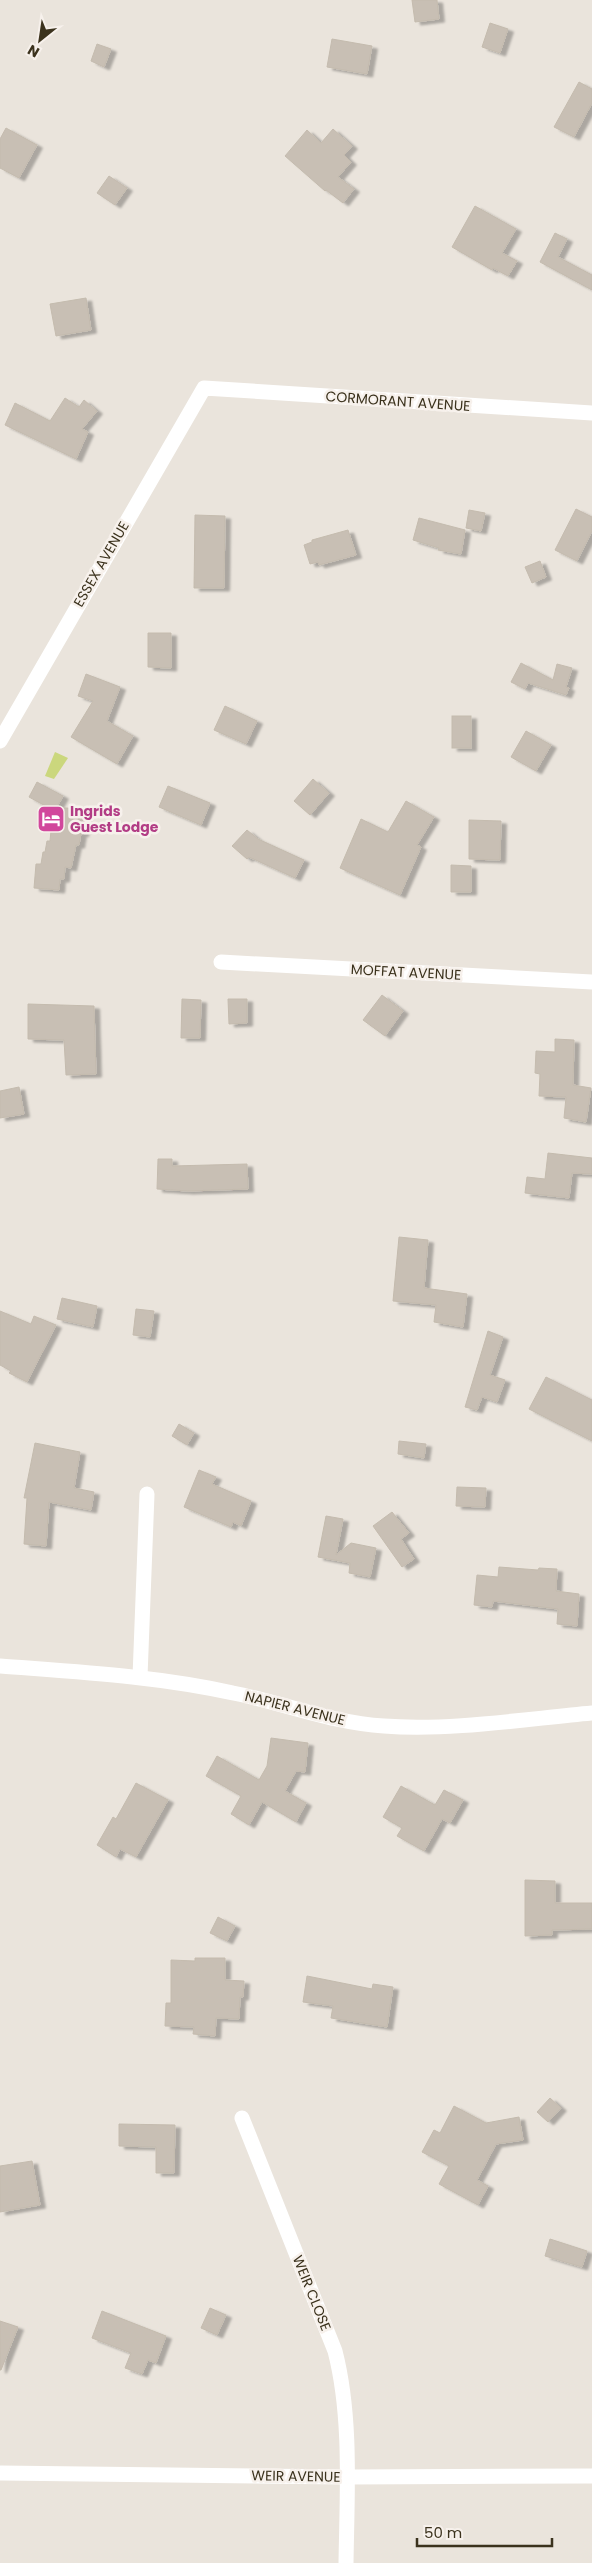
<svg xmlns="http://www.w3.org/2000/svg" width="592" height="2563" viewBox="0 0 592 2563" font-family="Poppins,sans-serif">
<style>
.water{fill:#cbd77d}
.building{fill:#c8bfb4;stroke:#c4bbae;filter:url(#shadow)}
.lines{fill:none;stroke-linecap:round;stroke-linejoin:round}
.minor{stroke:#fff;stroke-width:15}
.labels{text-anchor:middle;stroke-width:5;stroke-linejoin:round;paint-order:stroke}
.street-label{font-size:14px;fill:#3b321d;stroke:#f7f1ec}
.hotel-label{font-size:14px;font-weight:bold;fill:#b23c85;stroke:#f7f1ec;text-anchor:start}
</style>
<defs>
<filter id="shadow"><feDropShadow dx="5.5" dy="3" stdDeviation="1" flood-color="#0004"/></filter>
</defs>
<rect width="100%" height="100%" fill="#eae4dc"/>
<path class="water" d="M55,752L68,758L54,779L45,776Z"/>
<g class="building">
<path d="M412,0H437L439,19L415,22Z"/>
<path d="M490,23L508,29L500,53L482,47Z"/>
<path d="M332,39L372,46L367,74L327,67Z"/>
<path d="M97,44L111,49L104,67L91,61Z"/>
<path d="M579,82L592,89V103L574,137L554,127Z"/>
<path d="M6,128L37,145L19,178L0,168V139Z"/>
<path d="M333,129L352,146L344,155L351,162L338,177L354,189L343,203L326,190L325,191L285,156L307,130L321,143Z"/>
<path d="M109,176L127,188L115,205L97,193Z"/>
<path d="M475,206L516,229L502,253L517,261L508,276L493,268L492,270L452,247Z"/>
<path d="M555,233L567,239L558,257L592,275V290L540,262Z"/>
<path d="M86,298L91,330L56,336L50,304Z"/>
<path d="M65,398L79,407L84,400L97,411L82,429L88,432L76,459L5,425L15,403L50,421Z"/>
<path d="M576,509L592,517V531L577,561L555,550Z"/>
<path d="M469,510L485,513L481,531L466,528Z"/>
<path d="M195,515L225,516L224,588H194Z"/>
<path d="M419,518L465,530L461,554L438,550L439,548L413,540Z"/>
<path d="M348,530L356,555L319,565L318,562L310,564L304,545L312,542V540Z"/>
<path d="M540,561L546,577L532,583L525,567Z"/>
<path d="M148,633H171V668L148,667Z"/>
<path d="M521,663L553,680L557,664L572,668L566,687L569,688L566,695L528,683L525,689L511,682Z"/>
<path d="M86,674L120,687L107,721L133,736L117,764L71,737L93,701L78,696Z"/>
<path d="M225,706L257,721L246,744L214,730Z"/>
<rect x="452" y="716" width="19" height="32"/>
<path d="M526,731L551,745L536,771L511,757Z"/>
<path d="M313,779L329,793L310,815L294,801Z"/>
<path d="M37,782L63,796L57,807L86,810L83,834L81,833L79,845H76L71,868L65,867L64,879H60L59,890L34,888L36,864H41L43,852H45L47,841H50L53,810L29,797Z"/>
<path d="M168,786L210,803L201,825L159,807Z"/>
<path d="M406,801L434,817L417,845L421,847L400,895L340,868L361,819L388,832Z"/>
<path d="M469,820L501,821L500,860L469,859Z"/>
<path d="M247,830L258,839L304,860L295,878L249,857L247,859L232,846Z"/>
<path d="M451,865L471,866V892H451Z"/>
<path d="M382,995L403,1011L385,1036L363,1020Z"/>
<path d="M182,999L201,1000L200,1038H181Z"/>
<path d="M228,999H247V1023L229,1024Z"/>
<path d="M28,1004L94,1006L96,1074L66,1075L64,1040L28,1039Z"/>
<path d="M555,1039L574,1040L573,1085L591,1088L586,1122L564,1118L566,1097L539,1096L540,1074L535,1073L536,1051L555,1052Z"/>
<path d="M19,1087L24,1114L0,1118V1091Z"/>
<path d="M548,1153L592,1158V1174L572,1173L569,1198L525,1193L527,1177L545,1179Z"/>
<path d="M158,1159H172V1166L247,1164L248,1189L188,1191L157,1189Z"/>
<path d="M399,1237L428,1240L424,1288L467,1294L463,1327L434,1322L436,1305L393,1301Z"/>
<path d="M62,1298L97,1306L93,1327L57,1319Z"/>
<path d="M136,1309L154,1311L150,1337L133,1335Z"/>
<path d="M0,1311L31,1324L34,1316L56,1325L27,1382L9,1373L11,1371L0,1365Z"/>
<path d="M488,1331L503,1337L490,1375L505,1380L497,1402L482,1397L477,1410L465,1407Z"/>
<path d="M546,1377L592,1400V1441L529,1409Z"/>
<path d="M179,1424L194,1433L187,1445L172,1436Z"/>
<path d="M399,1441L426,1444L424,1458L398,1454Z"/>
<path d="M35,1443L80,1452L74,1488L94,1492L91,1510L49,1502L46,1546L24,1544L27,1498H24Z"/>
<path d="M199,1470L216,1477L212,1484L251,1501L241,1526L233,1522L231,1527L184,1507Z"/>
<path d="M457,1487L486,1488L485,1507L456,1506Z"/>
<path d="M392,1512L409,1533L401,1539L414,1559L402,1567L373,1526Z"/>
<path d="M326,1516L343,1519L336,1555L351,1543L376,1548L370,1577L349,1573L350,1563L318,1557Z"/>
<path d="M499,1567L538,1570L539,1568L557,1569L556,1591L579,1594L577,1626L557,1624L558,1609L493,1601L492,1607L474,1605L477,1575L498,1577Z"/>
<path d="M271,1738L308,1743L305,1772L296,1771L285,1791L306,1803L296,1822L262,1802L249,1825L231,1814L241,1796L206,1776L217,1756L259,1780L267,1766Z"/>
<path d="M136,1783L168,1800L136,1857L120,1849L116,1857L97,1845L113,1817L116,1819Z"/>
<path d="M401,1786L435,1805L444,1790L463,1800L450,1823L442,1819L424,1851L397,1836L402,1828L383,1817Z"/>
<path d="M525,1880L555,1881V1903H592V1929L552,1930V1935L525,1936Z"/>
<path d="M218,1917L235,1926L227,1941L210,1933Z"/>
<path d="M195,1958H225V1980L244,1981L243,1997H240L239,2019L216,2018L215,2036L193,2034L194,2027L165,2026L166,2003H171V1960L195,1961Z"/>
<path d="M307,1976L372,1989L373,1984L393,1987L387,2027L331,2018L333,2006L303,2002Z"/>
<path d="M550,2098L561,2108L548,2122L537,2112Z"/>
<path d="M454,2106L486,2123L519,2117L523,2140L496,2144L477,2180L488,2186L478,2205L439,2184L449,2166L422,2152L434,2130L440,2133Z"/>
<path d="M119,2124L175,2125L174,2173H156V2147L119,2146Z"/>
<path d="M32,2161L40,2205L0,2212V2166Z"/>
<path d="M550,2239L587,2251L582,2267L545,2256Z"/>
<path d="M210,2308L226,2315L217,2335L201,2328Z"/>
<path d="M102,2311L166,2336L156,2363L148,2360L142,2374L125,2368L131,2353L92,2338Z"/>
<path d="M0,2321L18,2327L1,2370H0Z"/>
</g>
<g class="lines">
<g class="minor">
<path d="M0,741L204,388L592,413"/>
<path d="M221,962L592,982"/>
<path d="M0,1666C78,1672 156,1676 233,1693C284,1703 332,1723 384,1726C450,1731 525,1719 592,1713"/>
<path d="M140,1677L147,1494"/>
<path d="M242,2118L335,2351C352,2417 347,2494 346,2563"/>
<path d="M0,2473L347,2477L592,2476"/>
</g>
</g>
<defs>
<symbol id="hotel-square" viewBox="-11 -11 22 22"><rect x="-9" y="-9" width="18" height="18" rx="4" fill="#d1479c" stroke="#f7f1ec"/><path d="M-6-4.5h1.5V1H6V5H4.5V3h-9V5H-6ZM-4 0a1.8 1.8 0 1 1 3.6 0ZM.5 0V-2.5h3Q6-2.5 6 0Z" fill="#fff"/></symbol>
</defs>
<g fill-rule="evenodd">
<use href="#hotel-square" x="35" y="803" width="32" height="32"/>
</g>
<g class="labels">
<g class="street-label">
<text transform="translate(398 401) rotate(4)" y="5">CORMORANT AVENUE</text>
<text transform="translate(101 564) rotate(-60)" y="5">ESSEX AVENUE</text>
<text transform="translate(406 972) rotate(3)" y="5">MOFFAT AVENUE</text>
<text transform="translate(295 1708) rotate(14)" y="5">NAPIER AVENUE</text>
<text transform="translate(312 2293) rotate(68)" y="5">WEIR CLOSE</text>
<text transform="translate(296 2476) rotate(1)" y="5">WEIR AVENUE</text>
</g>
<g class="hotel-label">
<text x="70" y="816">Ingrids<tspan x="70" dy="16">Guest Lodge</tspan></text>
</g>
</g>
<g transform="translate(40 40) rotate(210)" stroke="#f7f1ec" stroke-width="4" paint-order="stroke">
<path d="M0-4L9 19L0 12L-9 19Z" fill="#3b321d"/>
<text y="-8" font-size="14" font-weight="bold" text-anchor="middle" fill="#3b321d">N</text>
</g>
<path d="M417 2538v8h135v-8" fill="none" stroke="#3b321d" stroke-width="2.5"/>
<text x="424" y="2538" font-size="15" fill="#3b321d" stroke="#f7f1ec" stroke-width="4" paint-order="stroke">50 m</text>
</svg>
